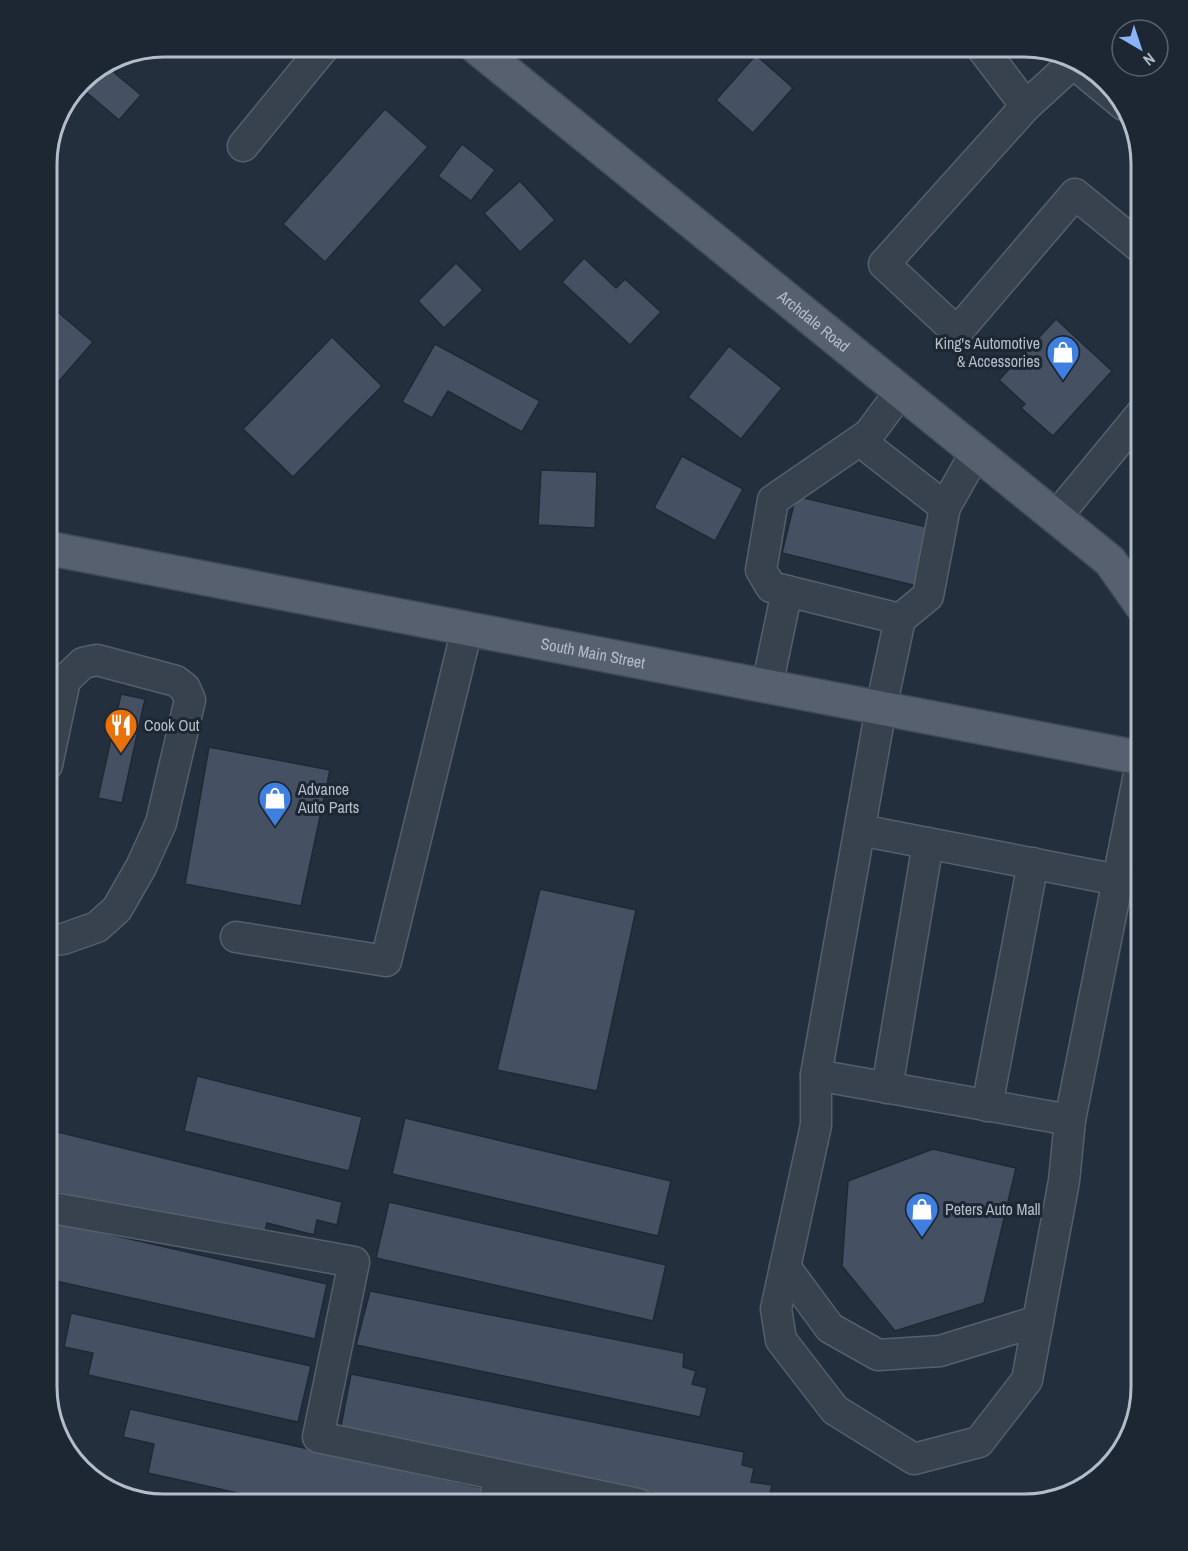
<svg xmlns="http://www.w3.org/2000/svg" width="1188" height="1551" viewBox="0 0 1188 1551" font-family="'Archivo Narrow',sans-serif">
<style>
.building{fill:#455162;stroke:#1f2835;stroke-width:1.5}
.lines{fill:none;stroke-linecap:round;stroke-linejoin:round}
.minor-casing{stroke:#565f6c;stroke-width:33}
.major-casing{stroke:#414a57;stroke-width:36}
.minor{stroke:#38414e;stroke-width:30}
.major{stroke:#56606e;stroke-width:33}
.labels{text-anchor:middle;stroke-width:6;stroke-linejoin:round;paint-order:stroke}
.street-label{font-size:16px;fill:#b4bcc9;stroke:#1d2633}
.poi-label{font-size:16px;fill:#b4bcc9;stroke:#1d2633;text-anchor:start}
.rim{fill:none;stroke:#b4bcc9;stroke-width:3}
</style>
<rect width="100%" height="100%" fill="#242f3e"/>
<g class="building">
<path d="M756,55L793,88L753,133L716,100Z"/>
<path d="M105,65L141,95L119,120L79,86L86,76Z"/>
<path d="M385,109L428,147L325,262L283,224Z"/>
<path d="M462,144L495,170L471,201L438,176Z"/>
<path d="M520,181L555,220L520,252L484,213Z"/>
<path d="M584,258L616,288L625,279L661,312L630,345L562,282Z"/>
<path d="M456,263L483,290L444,328L418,301Z"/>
<path d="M53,308L93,342L47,395V315Z"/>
<path d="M1056,319L1112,371L1053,436L1021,408L1025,404L999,380Z"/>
<path d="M332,337L382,386L293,477L243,429Z"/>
<path d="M435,344L540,401L522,432L448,391L432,418L402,402Z"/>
<path d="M729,346L782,388L741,439L688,397Z"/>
<path d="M682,456L743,489L715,541L654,508Z"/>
<path d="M541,470L597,472L595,528L538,525Z"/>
<path d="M796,496L935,529L921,587L782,553Z"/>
<path d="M121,694L145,699L122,803L98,798Z"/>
<path d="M209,747L330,770L301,906L185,884Z"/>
<path d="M540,889L636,910L597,1091L497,1070Z"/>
<path d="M197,1076L362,1117L349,1171L184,1131Z"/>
<path d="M405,1118L671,1181L658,1236L392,1174Z"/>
<path d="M58,1132L342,1202L337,1225L317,1220L314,1235L267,1223L262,1243L47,1190V1177Z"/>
<path d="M933,1149L1016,1168L984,1303L895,1331L842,1266L848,1181Z"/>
<path d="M389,1202L666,1265L653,1321L376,1258Z"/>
<path d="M47,1220L327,1284L315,1339L47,1279Z"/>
<path d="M370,1291L684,1353L683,1367L696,1371L692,1384L707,1388L700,1417L356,1345Z"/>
<path d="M71,1313L311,1366L298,1422L88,1375L93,1353L64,1347Z"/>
<path d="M351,1374L744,1452L742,1465L754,1468L751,1482L772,1485L768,1504H704L340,1431Z"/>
<path d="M130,1409L482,1488L478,1504H287L148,1473L154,1444L123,1437Z"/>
<path d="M516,1495L561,1504H514Z"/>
</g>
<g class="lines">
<defs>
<g id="minor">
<path d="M981,47L1026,106"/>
<path d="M1124,105L1073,63L1026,106L884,264L957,332L1075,194L1141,248"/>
<path d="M243,146L324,47"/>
<path d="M901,391L869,434L773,500L761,570L771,587L900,619L928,596L945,507L976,452"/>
<path d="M860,441L945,507"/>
<path d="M1056,517L1141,414"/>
<path d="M900,619L881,708L816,1075L1070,1120L1141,764"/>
<path d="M767,686L787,591"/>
<path d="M860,830L1118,880"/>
<path d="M236,937L386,961L467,629"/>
<path d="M47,941L63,939L97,927L117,909L141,867L161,823L190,700L185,688L176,681L97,660L83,663L65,680L47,765"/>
<path d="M816,1075V1125L776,1309L781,1340L835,1410L914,1459L979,1442L1027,1380L1064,1181L1070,1120"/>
<path d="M887,1088L928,843"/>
<path d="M987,1106L1033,863"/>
<path d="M47,1207L354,1262L318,1437L638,1504"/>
<path d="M785,1267L830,1328L878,1355L940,1351L1038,1321"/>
<path d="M494,1504L500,1476"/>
</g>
<g id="major">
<path id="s1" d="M476,47L1110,561L1141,605"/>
<path id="s2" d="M47,548L1141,758"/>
</g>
</defs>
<use href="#minor" class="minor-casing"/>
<use href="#major" class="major-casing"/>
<use href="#minor" class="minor"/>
<use href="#major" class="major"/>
</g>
<defs>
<symbol id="shop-pin" viewBox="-11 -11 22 30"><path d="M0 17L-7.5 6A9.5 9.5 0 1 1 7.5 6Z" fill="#3f7fe0" stroke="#1d2633"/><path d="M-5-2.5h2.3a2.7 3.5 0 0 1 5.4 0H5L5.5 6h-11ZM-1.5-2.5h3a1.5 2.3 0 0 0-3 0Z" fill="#fff"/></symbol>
<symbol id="restaurant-pin" viewBox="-11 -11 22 30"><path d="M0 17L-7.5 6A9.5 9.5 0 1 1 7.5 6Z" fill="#e8710a" stroke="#1d2633"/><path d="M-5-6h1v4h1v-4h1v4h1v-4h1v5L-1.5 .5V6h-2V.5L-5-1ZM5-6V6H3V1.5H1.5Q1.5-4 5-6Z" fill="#fff"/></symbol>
</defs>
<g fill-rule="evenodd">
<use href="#shop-pin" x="1044" y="333" width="38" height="52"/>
<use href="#restaurant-pin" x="102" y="706" width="38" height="52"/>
<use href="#shop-pin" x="256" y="779" width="38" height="52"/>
<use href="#shop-pin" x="903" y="1190" width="38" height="52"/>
</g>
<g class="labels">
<g class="street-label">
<text dy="6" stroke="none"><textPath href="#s1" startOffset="435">Archdale Road</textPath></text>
<text dy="6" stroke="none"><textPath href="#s2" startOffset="556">South Main Street</textPath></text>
</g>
<g class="poi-label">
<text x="1040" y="349" text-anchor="end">King's Automotive<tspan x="1040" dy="18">&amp; Accessories</tspan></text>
<text x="144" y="731">Cook Out</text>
<text x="298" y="795">Advance<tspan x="298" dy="18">Auto Parts</tspan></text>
<text x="945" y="1215">Peters Auto Mall</text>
</g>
</g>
<path d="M0 0H1188V1551H0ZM164 57H1024A107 107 0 0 1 1131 164V1387A107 107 0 0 1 1024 1494H164A107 107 0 0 1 57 1387V164A107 107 0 0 1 164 57Z" fill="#1d2633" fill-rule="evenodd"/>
<path class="rim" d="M164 57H1024A107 107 0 0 1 1131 164V1387A107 107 0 0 1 1024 1494H164A107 107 0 0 1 57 1387V164A107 107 0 0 1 164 57Z"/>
<g transform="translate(1140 48) rotate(141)"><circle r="28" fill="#1d2633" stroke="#59626f" stroke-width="1.5"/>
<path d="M0-4.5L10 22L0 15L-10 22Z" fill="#8ab4f8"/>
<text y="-9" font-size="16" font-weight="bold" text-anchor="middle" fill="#b4bcc9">N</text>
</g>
</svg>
